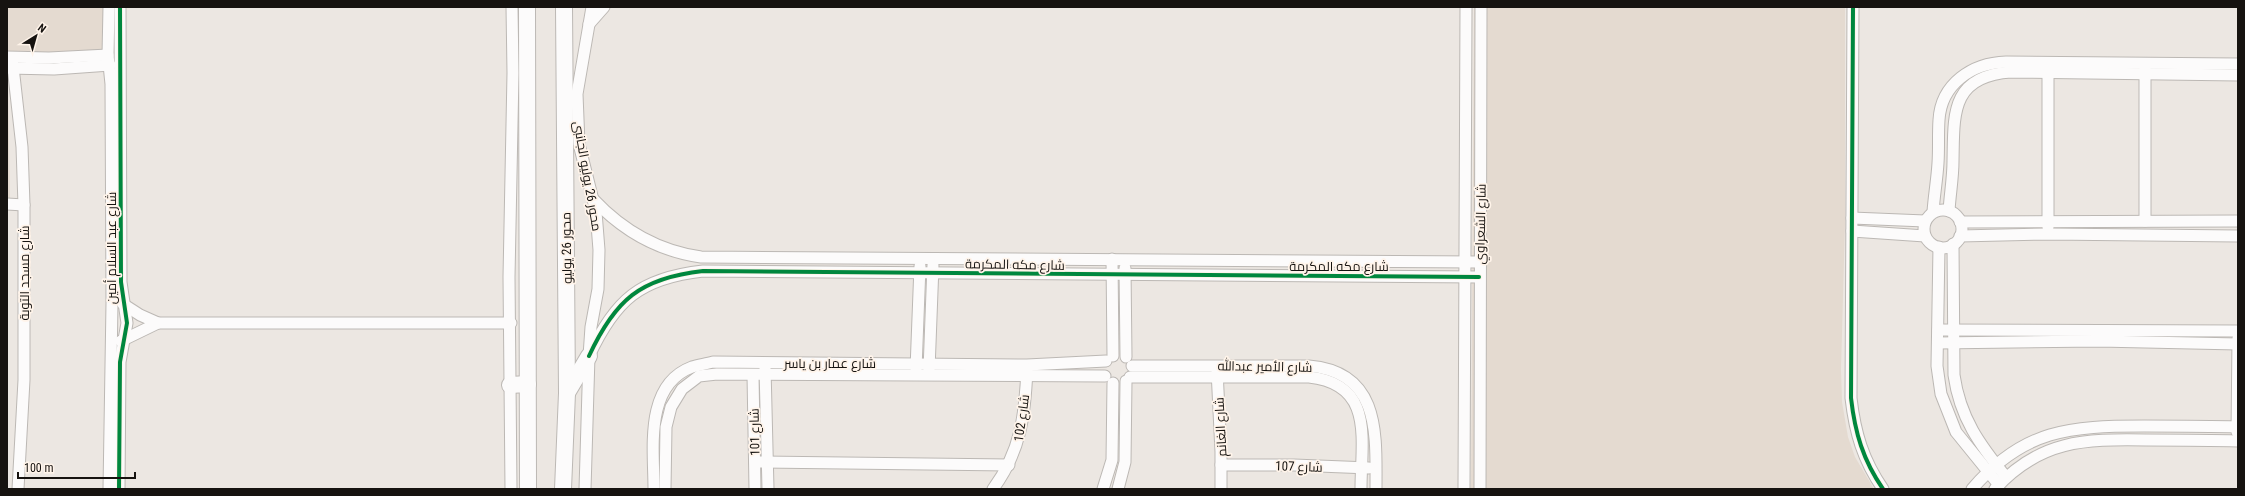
<svg xmlns="http://www.w3.org/2000/svg" width="2245" height="496" viewBox="0 0 2245 496" font-family="'Roboto Condensed',Cairo,sans-serif">
<style>
.built{fill:#e4dad0}
.lines{fill:none;stroke-linecap:round;stroke-linejoin:round}
.minor-casing{stroke:#bcb8b4;stroke-width:13}
.highway-casing{stroke:#bcb8b4;stroke-width:18}
.minor{stroke:#fcfbfb;stroke-width:11}
.highway{stroke:#fcfbfb;stroke-width:16}
.cycleway-casing{stroke:#fff4ea;stroke-width:6}
.cycleway{stroke:#00873e;stroke-width:4}
.labels{text-anchor:middle;stroke-width:3.5;stroke-linejoin:round;paint-order:stroke}
.street-label{font-size:13px;fill:#161310;stroke:#fff4ea}
</style>
<rect width="100%" height="100%" fill="#ece7e2"/>
<g class="built">
<path d="M7,7H112L114,58L57,62L7,61Z"/>
<path d="M1474,7H1845V224L1841,369L1842,402L1848,437L1855,457L1874,489H1471Z"/>
<path d="M7,82H8L10,199H7Z"/>
</g>
<g class="lines">
<defs>
<g id="minor">
<path d="M109,7L108,55L111,84L112,303L109,489"/>
<path d="M1853,7L1851,398C1855,433 1863,460 1883,489"/>
<path d="M589,24L604,7"/>
<path d="M7,57L49,58L108,55"/>
<path d="M12,58L22,147L24,205V380L18,489"/>
<path d="M7,68L54,69L110,65"/>
<path d="M593,199C623,231 658,251 701,257L1479,262"/>
<path d="M7,204L24,205"/>
<circle cx="1943" cy="229" r="19"/>
<path d="M1949,211C1950,194 1953,178 1953,161C1954,115 1950,76 2011,72L2238,75"/>
<path d="M1933,212C1934,196 1937,180 1938,163C1939,149 1938,134 1939,120C1941,84 1972,63 2006,62L2238,64"/>
<path d="M1852,218L1925,221"/>
<path d="M2145,221V67"/>
<path d="M1960,222L2238,221"/>
<path d="M2048,227V66"/>
<path d="M1852,231L1925,236"/>
<path d="M1960,236L2048,234L2238,236"/>
<path d="M1953,244L1954,375C1960,418 1980,445 2006,477"/>
<path d="M1939,247L1937,366L1941,394L1956,432L1999,485"/>
<path d="M1112,259L1113,356"/>
<path d="M1125,268L1126,357"/>
<path d="M123,304L140,315L158,323H511"/>
<path d="M1938,330L2238,331"/>
<path d="M121,341L158,323"/>
<path d="M1938,343L2099,341L2238,344"/>
<path d="M589,356C615,300 640,278 703,271L1479,277"/>
<path d="M1132,366H1309C1381,372 1376,435 1376,489"/>
<path d="M765,368L768,489"/>
<path d="M916,369L920,266"/>
<path d="M929,370L933,265"/>
<path d="M1217,370L1221,452V489"/>
<path d="M753,375L755,489"/>
<path d="M1130,377H1309C1375,384 1361,440 1361,489"/>
<path d="M2237,432L2238,338"/>
<path d="M755,462L1009,465"/>
<path d="M1221,465H1294L1369,468"/>
<path d="M119,489L120,362L127,323L121,282L120,7"/>
<path d="M511,489L509,277L513,73L512,7"/>
<path d="M585,489L589,356L591,327L598,289L599,250L596,212L579,144L577,94L592,7"/>
<path d="M654,489C654,449 644,385 692,367C698,365 706,364 713,362L1027,365L1106,361"/>
<path d="M665,489L666,427L671,407L682,389L699,376L717,374L1105,376"/>
<path d="M993,489C1021,451 1025,415 1027,369"/>
<path d="M1103,489L1112,460L1113,383"/>
<path d="M1118,489L1125,462L1126,381"/>
<path d="M1464,489L1466,7"/>
<path d="M1480,489L1481,7"/>
<path d="M1972,489C2024,429 2070,426 2144,426C2175,426 2207,426 2238,427"/>
<path d="M1995,489C2040,440 2084,439 2146,440C2177,440 2207,440 2238,441"/>
</g>
<g id="highway">
<path d="M527,7L528,489"/>
<path d="M510,385L528,384"/>
<path d="M567,393L589,356"/>
<path d="M563,489L567,393L564,7"/>
</g>
</defs>
<use href="#minor" class="minor-casing"/>
<use href="#highway" class="highway-casing"/>
<use href="#minor" class="minor"/>
<use href="#highway" class="highway"/>
<defs>
<g id="cycleway">
<path d="M1853,7L1851,398C1855,433 1863,460 1883,489"/>
<path d="M589,356C615,300 640,278 703,271L1479,277"/>
<path d="M119,489L120,362L127,323L121,282L120,7"/>
</g>
</defs>
<use href="#cycleway" class="cycleway-casing"/>
<use href="#cycleway" class="cycleway"/>
</g>
<g class="labels">
<g class="street-label">
<text transform="translate(588 176) rotate(80)" y="5">محور 26 يوليو الجانبى</text>
<text transform="translate(1480 224) rotate(-89)" y="5">شارع الشعراوي</text>
<text transform="translate(111 248) rotate(-90)" y="5">شارع عبد السلام أمين</text>
<text transform="translate(566 248) rotate(-91)" y="5">محور 26 يوليو</text>
<text transform="translate(1015 264) rotate(1)" y="5">شارع مكه المكرمة</text>
<text x="1339" y="271">شارع مكه المكرمة</text>
<text transform="translate(24 273) rotate(-90)" y="5">شارع مسجد التوبة</text>
<text x="830" y="368">شارع عمار بن ياسر</text>
<text transform="translate(1265 366) rotate(1)" y="5">شارع الأمير عبدالله</text>
<text transform="translate(1021 418) rotate(-82)" y="5">شارع 102</text>
<text transform="translate(1220 427) rotate(-93)" y="5">شارع الغانم</text>
<text transform="translate(754 432) rotate(-91)" y="5">شارع 101</text>
<text transform="translate(1299 466) rotate(2)" y="5">شارع 107</text>
</g>
</g>
<rect width="2245" height="496" fill="none" stroke="#161310" stroke-width="16"/>
<g transform="translate(36 36) rotate(37)" stroke="#fff4ea" stroke-width="3" paint-order="stroke">
<path d="M0-3L7 15L0 10L-7 15Z" fill="#161310"/>
<text y="-6" font-size="11" font-weight="bold" text-anchor="middle" fill="#161310">N</text>
</g>
<path d="M18 472v6h117v-6" fill="none" stroke="#161310" stroke-width="2"/>
<text x="24" y="472" font-size="12" fill="#161310" stroke="#fff4ea" stroke-width="3" paint-order="stroke">100 m</text>
</svg>
